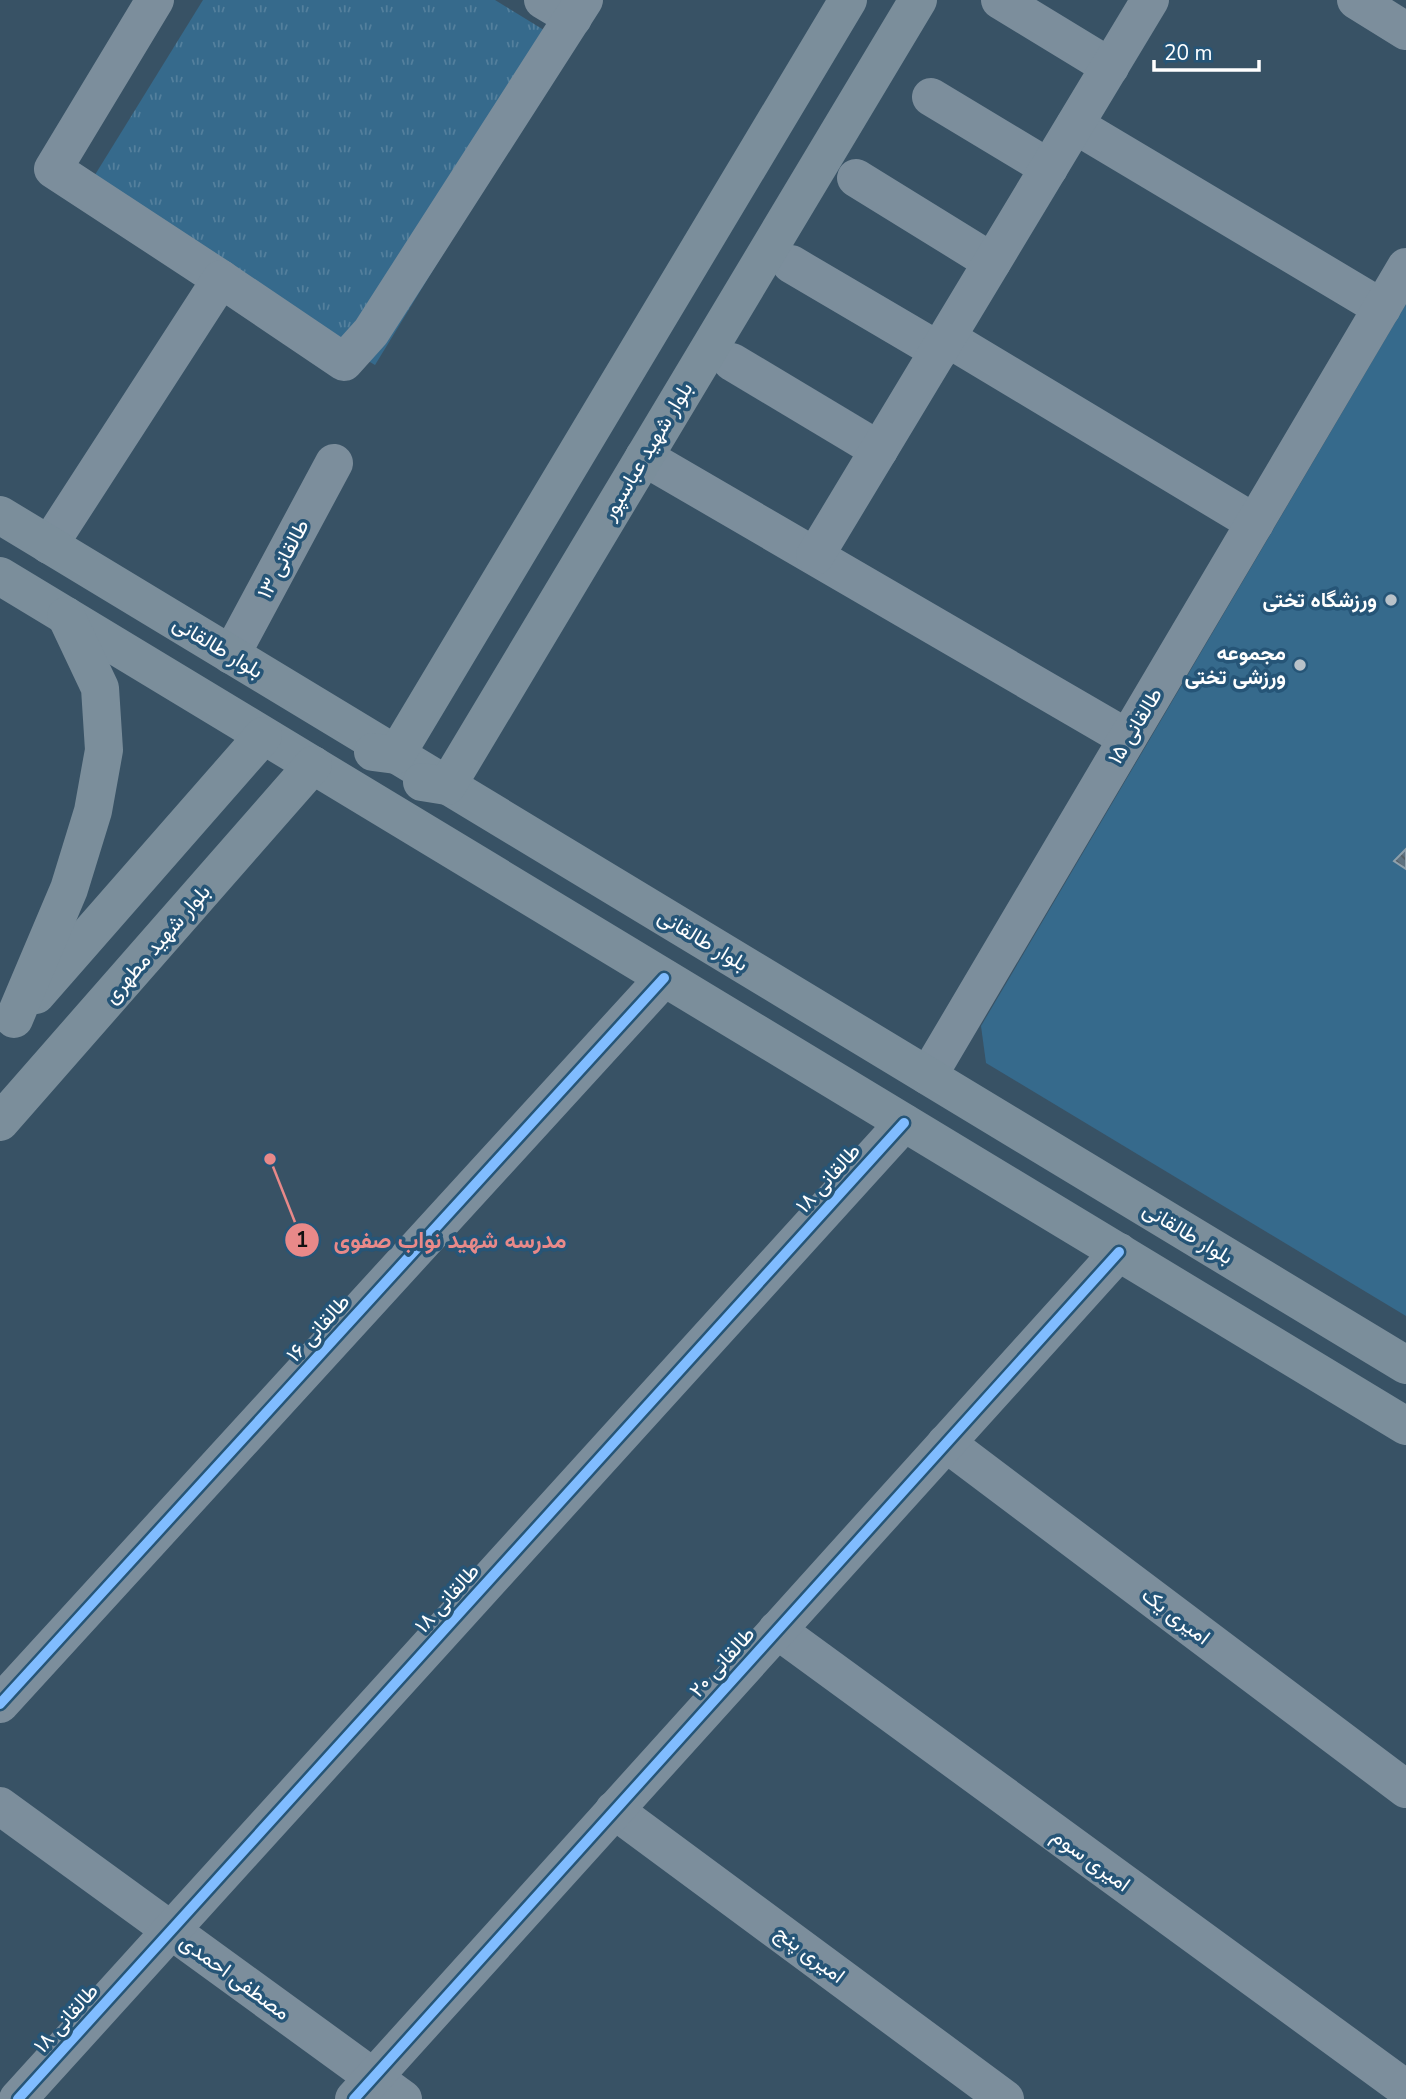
<svg xmlns="http://www.w3.org/2000/svg" width="1406" height="2099" viewBox="0 0 1406 2099" font-family="'Nunito Sans',Vazirmatn,sans-serif">
<style>
.grass{fill:url(#grass-tufts)}
.garden{fill:#366a8c}
.building{fill:url(#building-back-hatch);stroke:#8fa0ab;stroke-width:2}
.lines{fill:none;stroke-linecap:round;stroke-linejoin:round}
.minor{stroke:#7c8e9c;stroke-width:38}
.major{stroke:#7b8e9b;stroke-width:38}
.cycleway-casing{stroke:#265577;stroke-width:15}
.cycleway{stroke:#80bcff;stroke-width:10}
.poi-dot{fill:#b9c2c9;stroke:#265577;stroke-width:2.5}
.labels{text-anchor:middle;stroke-width:7;stroke-linejoin:round;paint-order:stroke}
.street-label{font-size:21px;fill:#fff;stroke:#265577}
.poi-label{font-size:21px;font-weight:bold;fill:#fff;stroke:#265577;text-anchor:end}
.leader{fill:none;stroke:#e88989;stroke-width:2.5}
.callout-dot{fill:#e88989;stroke:#265577;stroke-width:2.5}
.mark-label{font-size:21px;text-anchor:middle;font-weight:bold;fill:#111}
.callout-label{font-size:23px;text-anchor:middle;font-weight:bold;fill:#e88989;stroke:#265577;stroke-width:7;stroke-linejoin:round;paint-order:stroke}
</style>
<defs>
<pattern id="grass-tufts" width="24" height="20" patternUnits="userSpaceOnUse" patternTransform="scale(1.75)"><rect width="24" height="20" fill="#366a8c"/><path d="M3 7l-1-3M5 7V3M7 7l1-3M15 17l-1-3M17 17v-4M19 17l1-3" fill="none" stroke="#54809d"/></pattern>
<pattern id="building-back-hatch" width="6" height="6" patternUnits="userSpaceOnUse" patternTransform="scale(1.75)"><rect width="6" height="6" fill="#5e7280"/><path d="M-1 5l2 2M0 0l6 6M5-1l2 2" fill="none" stroke="#535b61"/></pattern>
</defs>
<rect width="100%" height="100%" fill="#385265"/>
<path class="grass" d="M203,0H495L570,46L375,365L85,191Z"/>
<path class="garden" d="M1406,304V1316L986,1063L981,1026Z"/>
<path class="building" d="M1406,849V869L1394,861Z"/>
<g class="lines">
<g class="minor">
<path d="M155,0L53,169L221,279"/>
<path d="M543,0L573,18"/>
<path d="M1000,0L1110,67"/>
<path d="M1356,0L1406,31"/>
<path d="M931,97L1049,168"/>
<path d="M1075,125L1382,308"/>
<path d="M856,178L992,262"/>
<path d="M791,264L939,351"/>
<path d="M947,338L1255,523"/>
<path d="M732,362L879,450"/>
<path d="M644,457L1127,738"/>
<path d="M49,545L221,279L344,362L371,332L584,0"/>
<path d="M815,556L1150,0"/>
<path d="M231,655L334,463"/>
<path d="M928,1076L1406,267"/>
<path d="M946,1443L1406,1789"/>
<path d="M777,1630L1406,2089"/>
<path d="M0,1704L664,978"/>
<path d="M0,1806L403,2099"/>
<path d="M614,1810L1005,2099"/>
<path d="M18,2099L904,1123"/>
<path d="M354,2099L1119,1252"/>
</g>
<g class="major">
<path d="M0,515L1406,1365"/>
<path d="M0,576L1406,1426"/>
<path d="M373,752L396,755L848,0"/>
<path d="M422,782L447,786L918,0"/>
<path d="M36,995L263,736"/>
<path d="M14,1019L69,889L93,811L104,750L100,688L66,616"/>
<path d="M0,1122L313,765"/>
</g>
<defs>
<g id="cycleway">
<path d="M0,1704L664,978"/>
<path d="M18,2099L904,1123"/>
<path d="M354,2099L1119,1252"/>
</g>
</defs>
<use href="#cycleway" class="cycleway-casing"/>
<use href="#cycleway" class="cycleway"/>
</g>
<g class="poi-dot">
<circle cx="1391" cy="600" r="7"/>
<circle cx="1300" cy="665" r="7"/>
</g>
<g class="labels">
<g class="street-label">
<text transform="translate(647 451) rotate(-59)" y="7">بلوار شهید عباسپور</text>
<text transform="translate(283 559) rotate(-62)" y="7">طالقانی ۱۳</text>
<text transform="translate(218 647) rotate(31)" y="7">بلوار طالقانی</text>
<text transform="translate(1135 726) rotate(-59)" y="7">طالقانی ۱۵</text>
<text transform="translate(703 940) rotate(31)" y="7">بلوار طالقانی</text>
<text transform="translate(157 944) rotate(-49)" y="7">بلوار شهید مطهری</text>
<text transform="translate(828 1178) rotate(-48)" y="7">طالقانی ۱۸</text>
<text transform="translate(1188 1233) rotate(31)" y="7">بلوار طالقانی</text>
<text transform="translate(318 1328) rotate(-48)" y="7">طالقانی ۱۶</text>
<text transform="translate(447 1598) rotate(-48)" y="7">طالقانی ۱۸</text>
<text transform="translate(1176 1616) rotate(37)" y="7">امیری یک</text>
<text transform="translate(722 1662) rotate(-48)" y="7">طالقانی ۲۰</text>
<text transform="translate(1091 1860) rotate(36)" y="7">امیری سوم</text>
<text transform="translate(810 1954) rotate(37)" y="7">امیری پنج</text>
<text transform="translate(235 1977) rotate(36)" y="7">مصطفی احمدی</text>
<text transform="translate(66 2018) rotate(-48)" y="7">طالقانی ۱۸</text>
</g>
<g class="poi-label">
<text x="1377" y="607">ورزشگاه تختی</text>
<text x="1286" y="660">مجموعه<tspan x="1286" dy="24">ورزشی تختی</tspan></text>
</g>
</g>
<path class="leader" d="M270 1159L302 1240"/>
<g class="callout-dot">
<circle cx="270" cy="1159" r="7"/>
<circle cx="302" cy="1240" r="18"/>
</g>
<g class="mark-label">
<text x="302" y="1247">1</text>
</g>
<g class="callout-label">
<text x="450" y="1248">مدرسه شهید نواب صفوی</text>
</g>
<path d="M1154 60v10h105v-10" fill="none" stroke="#ffffff" stroke-width="3.5"/>
<text x="1164" y="60" font-size="21" fill="#ffffff" stroke="#265577" stroke-width="5" paint-order="stroke">20 m</text>
</svg>
